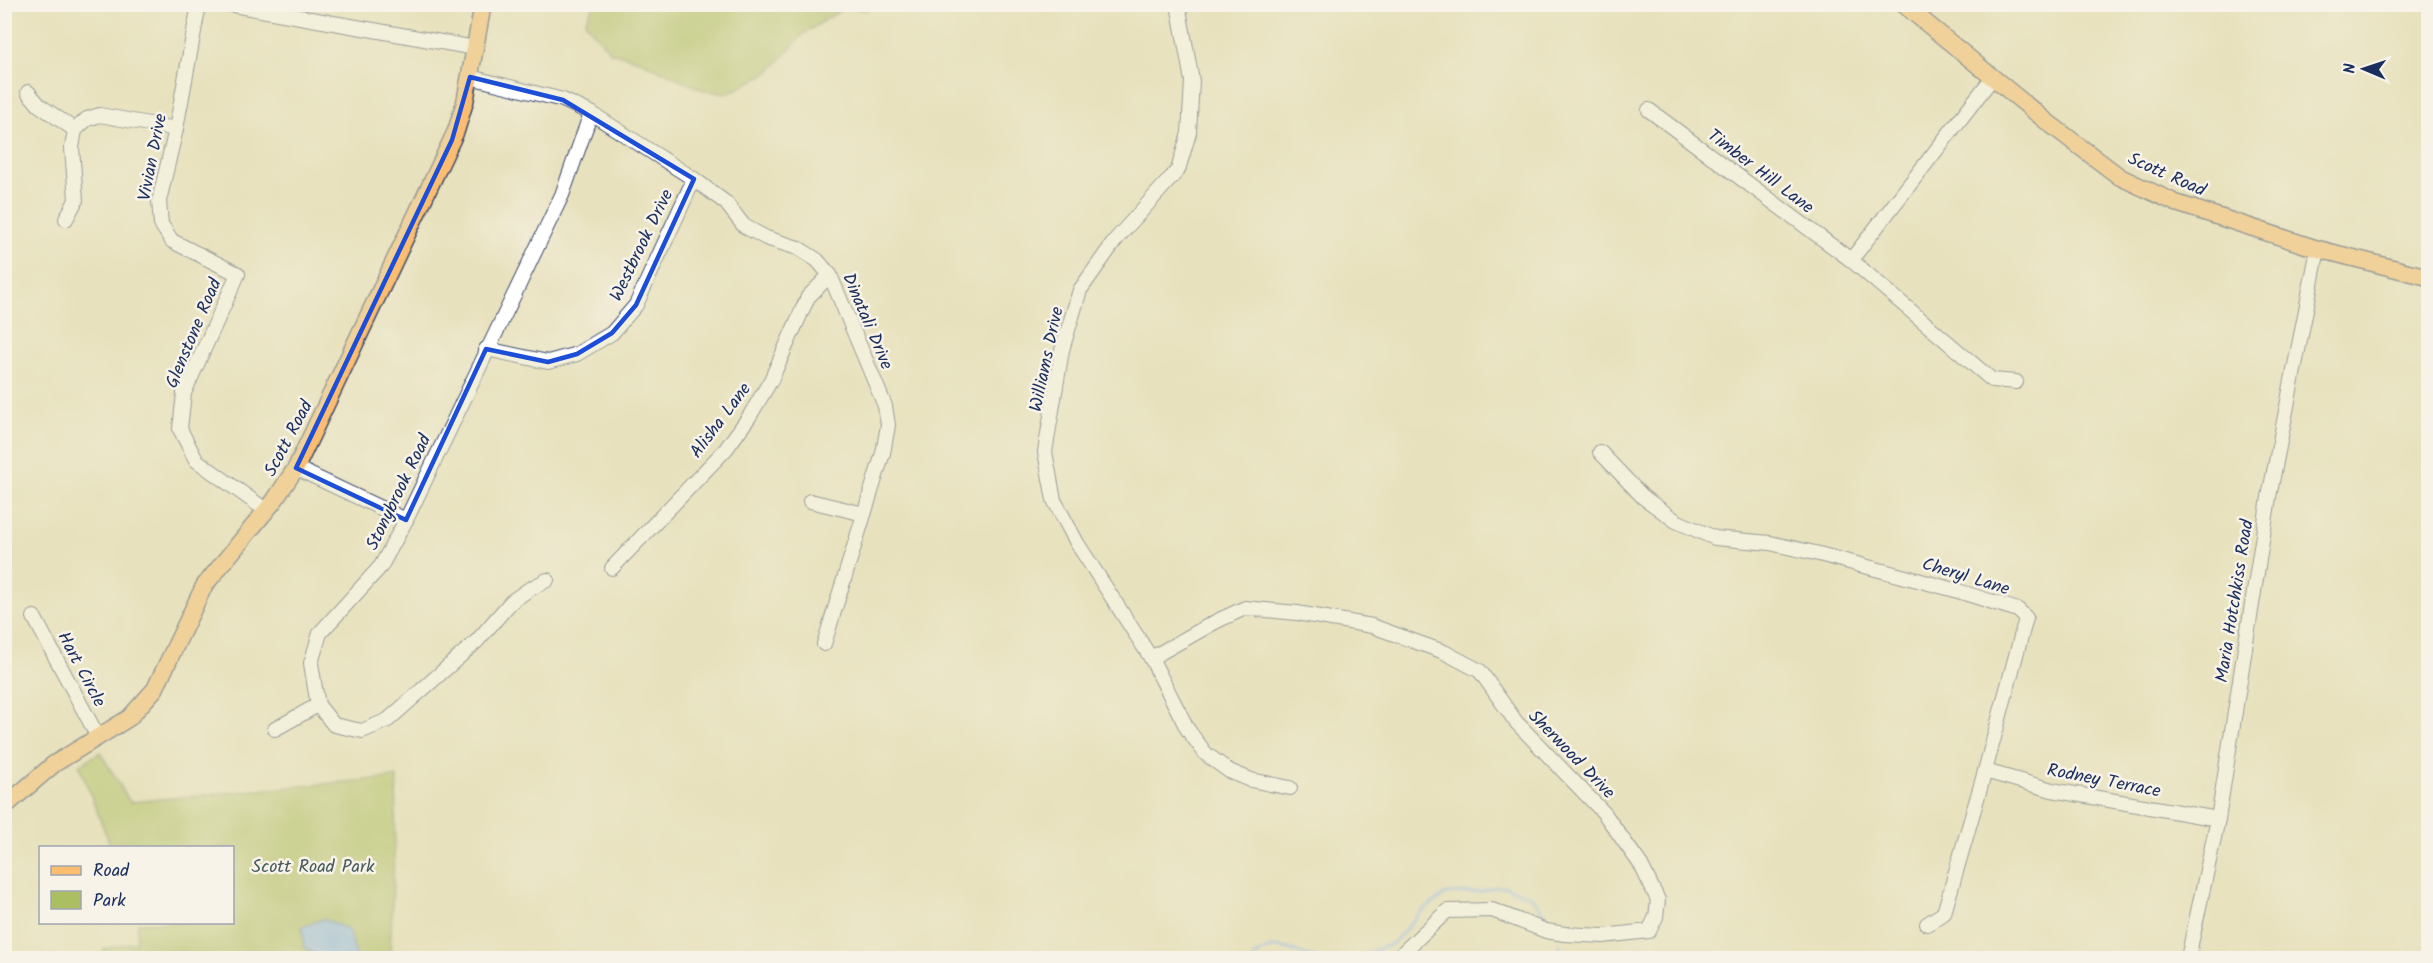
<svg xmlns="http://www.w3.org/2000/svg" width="2433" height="963" viewBox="0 0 2433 963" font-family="Kalam,sans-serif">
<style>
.green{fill:#acbe62;stroke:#647660;stroke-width:1.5}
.water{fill:#87b7f3;stroke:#5173a8;stroke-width:1.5}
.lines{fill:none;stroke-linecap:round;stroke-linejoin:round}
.stream{stroke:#87b7f3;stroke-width:3}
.minor-casing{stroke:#3a4a6c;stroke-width:16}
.major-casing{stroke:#3a4a6c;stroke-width:19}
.minor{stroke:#fff;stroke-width:14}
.major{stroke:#fcbd6f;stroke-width:16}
.marked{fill:none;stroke:#1d4ed8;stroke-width:4.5;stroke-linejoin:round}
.labels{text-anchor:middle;stroke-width:5;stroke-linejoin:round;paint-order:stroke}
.street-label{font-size:18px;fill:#1b2f5e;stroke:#f7f3e8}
.park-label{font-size:18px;fill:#465a5f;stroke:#f7f3e8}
</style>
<rect width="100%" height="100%" fill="#f7f3e8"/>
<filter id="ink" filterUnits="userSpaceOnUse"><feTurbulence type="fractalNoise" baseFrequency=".0167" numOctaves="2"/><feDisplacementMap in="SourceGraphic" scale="12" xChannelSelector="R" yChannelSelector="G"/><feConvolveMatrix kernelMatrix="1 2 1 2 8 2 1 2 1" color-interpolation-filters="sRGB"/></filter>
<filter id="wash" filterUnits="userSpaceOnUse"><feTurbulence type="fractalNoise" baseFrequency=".008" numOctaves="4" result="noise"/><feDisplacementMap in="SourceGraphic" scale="24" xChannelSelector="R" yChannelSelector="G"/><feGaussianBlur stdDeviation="1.35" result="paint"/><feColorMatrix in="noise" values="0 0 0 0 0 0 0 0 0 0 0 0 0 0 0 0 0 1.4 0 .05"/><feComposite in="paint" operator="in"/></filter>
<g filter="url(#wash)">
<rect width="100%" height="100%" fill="#e8e1bd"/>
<g class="green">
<path d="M594,5V4L872,5L867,10L844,8L803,34L769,72L729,93L705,91L636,59L610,52L585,22Z"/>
<path d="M100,752L130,802L397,777L390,958H106L104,949L136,942L138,923L232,922V848L111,847L79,765Z"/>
</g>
<path class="water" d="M323,919L348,929L357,958H321L304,947L302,927Z"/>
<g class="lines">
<g class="stream">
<path d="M1559,944L1564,958"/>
<path d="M1253,958C1279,937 1290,952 1316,958"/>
<path d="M1354,958L1392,944L1421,912L1446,894L1480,892L1496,887H1505L1531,896L1549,920"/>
</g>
</g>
</g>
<g filter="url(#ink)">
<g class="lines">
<defs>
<g id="minor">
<path d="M199,4L176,129L159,201L161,224L172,241L238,274L184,393L180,429L196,460L267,511"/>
<path d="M227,4L475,48"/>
<path d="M1178,4L1192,81L1189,133L1178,170L1117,238L1080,290L1062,350L1045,452L1054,500L1077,543L1151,658L1188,730L1206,754L1229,771L1251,780L1290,788"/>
<path d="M470,77L563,100L591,113L694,179L726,203L744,226L766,238L798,248L817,260L830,275L885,406L888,425L883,453L824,644"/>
<path d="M28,92L39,105L75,130"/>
<path d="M1649,110L1851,260L1992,380L2016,382"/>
<path d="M66,219L76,200L72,148L75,130L87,119L100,115L176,129"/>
<path d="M1851,260L1993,77"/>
<path d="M486,349L548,362L577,354L612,333L636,305L694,179"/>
<path d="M1600,452L1643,497L1676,521L1715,538L1770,543L1815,553L1955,590L2018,610L2026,618L1985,771L1944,913L1927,924"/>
<path d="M296,468L406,520"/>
<path d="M810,501L864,514"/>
<path d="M612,568L726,449L749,417L771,380L808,297L830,275"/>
<path d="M547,580L528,590L511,602L477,641L388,720L362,731L334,725L318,705L315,688L311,663L320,633L381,566L406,520L562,195L591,113"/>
<path d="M34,617L98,737"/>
<path d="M1151,658L1217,621L1245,608L1297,613L1372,626L1444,652L1480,671L1516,722L1604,813L1641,865L1658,900L1656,917L1649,931L1603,936L1565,934L1546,931L1492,910L1447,911L1397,958"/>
<path d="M275,729L318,705"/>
<path d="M1985,771L2052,790L2218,819"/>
<path d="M2188,958L2218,819L2269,497L2318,249"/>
</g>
<g id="major">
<path d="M1903,4L2046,121L2120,177L2176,203L2318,249L2428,277"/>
<path d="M4,807L54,764L129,718L155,689L204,586L274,501L296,468L456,131L465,102L483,4"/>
</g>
</defs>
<use href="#minor" class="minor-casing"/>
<use href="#major" class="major-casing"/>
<use href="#minor" class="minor"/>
<use href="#major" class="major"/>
</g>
</g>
<path d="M0 0H2433V963H0ZM470,77L563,100L694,179L636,305L612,333L577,354L548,362L486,349L406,520L296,468L452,140Z" fill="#e8e1bd" fill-opacity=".55" fill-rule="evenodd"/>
<path class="marked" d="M470,77L563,100L694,179L636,305L612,333L577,354L548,362L486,349L406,520L296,468L452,140Z"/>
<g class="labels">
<g class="street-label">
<text transform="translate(152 157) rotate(-79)" y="6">Vivian Drive</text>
<text transform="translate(1761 171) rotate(37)" y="6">Timber Hill Lane</text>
<text transform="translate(2167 174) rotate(24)" y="6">Scott Road</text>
<text transform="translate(641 245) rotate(-64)" y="6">Westbrook Drive</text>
<text transform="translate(868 321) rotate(67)" y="6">Dinatali Drive</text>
<text transform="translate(193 333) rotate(-67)" y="6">Glenstone Road</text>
<text transform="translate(1046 359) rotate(-78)" y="6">Williams Drive</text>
<text transform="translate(720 420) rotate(-53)" y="6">Alisha Lane</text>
<text transform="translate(288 438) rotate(-62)" y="6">Scott Road</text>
<text transform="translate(398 492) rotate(-64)" y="6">Stonybrook Road</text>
<text transform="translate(1966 576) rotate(17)" y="6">Cheryl Lane</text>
<text transform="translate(2234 601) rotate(-81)" y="6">Maria Hotchkiss Road</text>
<text transform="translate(82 669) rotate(62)" y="6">Hart Circle</text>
<text transform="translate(1572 754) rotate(46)" y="6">Sherwood Drive</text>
<text transform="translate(2104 780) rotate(11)" y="6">Rodney Terrace</text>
</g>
<g class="park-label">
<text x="313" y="872">Scott Road Park</text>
</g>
</g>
<rect width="2433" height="963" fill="none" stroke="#f7f3e8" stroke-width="24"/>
<rect x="39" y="846" width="195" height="78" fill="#f7f3e8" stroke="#9fa5b1" stroke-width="1.5"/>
<rect x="51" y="866" width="30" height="9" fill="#fcbd6f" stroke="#9fa5b1" stroke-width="1.5"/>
<text x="93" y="876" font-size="18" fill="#1b2f5e">Road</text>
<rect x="51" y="891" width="30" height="18" fill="#acbe62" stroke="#9fa5b1" stroke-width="1.5"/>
<text x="93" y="906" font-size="18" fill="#1b2f5e">Park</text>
<g transform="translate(2364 69) rotate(272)" stroke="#f7f3e8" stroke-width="4.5" paint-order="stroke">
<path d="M0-4.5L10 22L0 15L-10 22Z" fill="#1b2f5e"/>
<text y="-9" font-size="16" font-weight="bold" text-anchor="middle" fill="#1b2f5e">N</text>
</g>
</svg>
